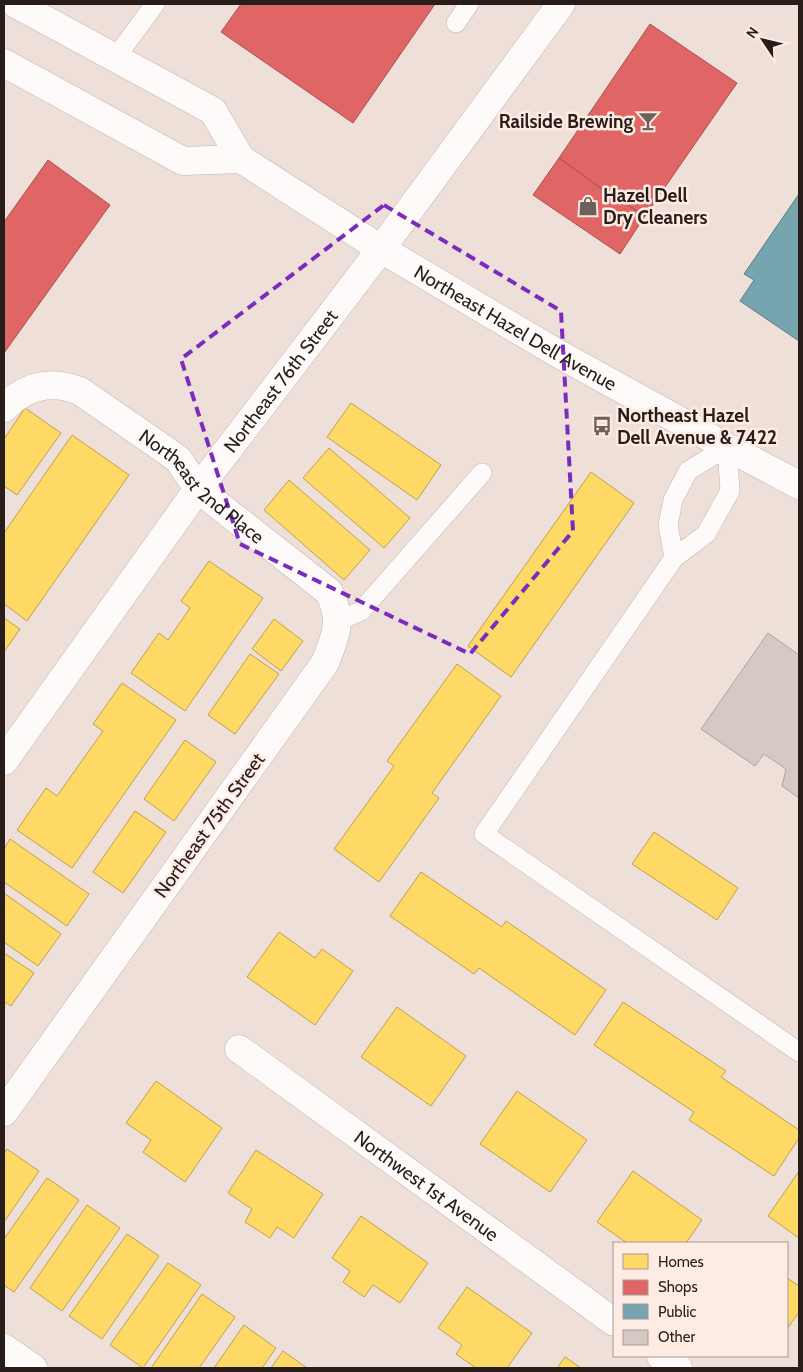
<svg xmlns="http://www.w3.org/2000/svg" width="803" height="1372" viewBox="0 0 803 1372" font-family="Cabin,sans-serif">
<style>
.homes{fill:#ffd966;stroke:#bea14f}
.shops{fill:#e06666;stroke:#a9504f}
.public{fill:#76a5af;stroke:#5f7c82}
.building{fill:#d4c9c3;stroke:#aea49d}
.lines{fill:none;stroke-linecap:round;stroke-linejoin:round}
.lane-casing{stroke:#c1b5b0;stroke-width:20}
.street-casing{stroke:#c1b5b0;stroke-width:29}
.secondary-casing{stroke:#c1b5b0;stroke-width:29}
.lane{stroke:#fdfaf9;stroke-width:19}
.street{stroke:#fdfaf9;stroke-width:28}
.secondary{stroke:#fdfaf9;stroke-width:28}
.marked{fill:none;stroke:#7b2cbf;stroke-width:4;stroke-dasharray:10 6;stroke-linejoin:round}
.labels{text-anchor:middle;stroke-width:5;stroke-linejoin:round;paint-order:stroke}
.poi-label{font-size:19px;font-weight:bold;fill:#281d19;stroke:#fdebe4;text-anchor:start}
.street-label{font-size:19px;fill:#281d19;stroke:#fdebe4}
</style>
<rect width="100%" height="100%" fill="#efdfd9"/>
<g class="homes">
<path d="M351,403L441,465L417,500L327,437Z"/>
<path d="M25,408L61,433L17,495L4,486V439Z"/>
<path d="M72,435L129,475L27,621L4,604V533Z"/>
<path d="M329,448L410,518L384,548L303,478Z"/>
<path d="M591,472L634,503L511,677L468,646Z"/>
<path d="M289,480L370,550L344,580L264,510Z"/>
<path d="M209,561L263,598L185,711L131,673L159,633L168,640L190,608L181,601Z"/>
<path d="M4,618L20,629L4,652Z"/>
<path d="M274,619L303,641L281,671L252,649Z"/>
<path d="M250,654L279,674L235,734L208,715Z"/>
<path d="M457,664L501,696L432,793L439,798L379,882L334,849L394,766L387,761Z"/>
<path d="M122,683L176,720L72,868L17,830L46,788L57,796L103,731L93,724Z"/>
<path d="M185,740L216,762L174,821L144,799Z"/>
<path d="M135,811L166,832L123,893L93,872Z"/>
<path d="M654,832L738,888L717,920L632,864Z"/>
<path d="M10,839L89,894L67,926L4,882V849Z"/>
<path d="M421,872L502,927L506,921L606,990L575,1035L479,968L474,974L390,916Z"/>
<path d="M4,893L61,934L38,966L4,942Z"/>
<path d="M279,932L315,958L322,949L353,971L315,1025L247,977Z"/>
<path d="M4,953L34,973L11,1006L4,1001Z"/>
<path d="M623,1002L726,1071L721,1077L799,1130V1138L774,1176L689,1120L694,1112L594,1045Z"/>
<path d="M397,1007L466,1056L431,1106L361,1057Z"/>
<path d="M156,1081L222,1128L185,1182L143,1152L151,1140L126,1123Z"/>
<path d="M517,1091L587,1140L550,1192L480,1144Z"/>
<path d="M7,1149L39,1171L4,1222V1154Z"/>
<path d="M256,1150L323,1194L294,1238L277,1227L270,1238L245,1222L252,1209L228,1193Z"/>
<path d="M633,1171L702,1220L686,1243H627L597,1222Z"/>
<path d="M799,1171V1238L768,1216Z"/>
<path d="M47,1178L79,1200L14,1292L4,1285V1239Z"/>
<path d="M87,1205L120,1228L62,1311L30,1288Z"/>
<path d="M361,1216L428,1263L400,1303L373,1285L364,1297L343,1282L350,1271L332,1258Z"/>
<path d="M127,1234L159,1256L102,1339L69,1316Z"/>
<path d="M168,1263L201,1285L143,1368L110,1345Z"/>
<path d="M787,1278L799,1286V1312L787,1329Z"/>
<path d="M467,1287L532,1333L507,1368H476L456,1354L462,1345L438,1328Z"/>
<path d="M202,1294L235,1317L199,1368H151Z"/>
<path d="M244,1325L276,1348L262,1368H214Z"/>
<path d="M283,1351L307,1368H271Z"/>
<path d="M565,1357L581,1368H557Z"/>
</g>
<g class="shops">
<path d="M241,4H435L353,123L221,32Z"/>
<path d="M650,24L737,83L645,216L602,189L559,158Z"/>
<path d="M559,158L602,189L645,216L620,254L533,195Z"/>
<path d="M48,160L110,205L4,353V222Z"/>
</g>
<path class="public" d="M799,194V341L740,301L754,280L744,274Z"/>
<path class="building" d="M768,633L799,655V798L782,786L786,769L764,754L755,766L701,729Z"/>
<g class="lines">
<defs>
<g id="lane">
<path d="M456,23L469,4"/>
<path d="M116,57L155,4"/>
<path d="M674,558L668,525L673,500L688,471L727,447L730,491L706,534L674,558L484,834L799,1052"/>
<path d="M338,621L361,611L482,473"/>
</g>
<g id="street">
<path id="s1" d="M4,408C25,386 51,379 80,391L178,459L198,489L329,592C343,619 336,636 325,663L4,1112"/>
<path id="s2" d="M4,761L198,489L381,249"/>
<path id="s3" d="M239,1049L614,1322"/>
<path d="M4,1348L33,1368"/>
<path d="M661,1356L678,1368"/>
</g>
<g id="secondary">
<path id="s4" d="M16,4L213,111L241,159L381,249L557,353L727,447L799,485"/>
<path d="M4,63L183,161L241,159"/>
<path d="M381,249L561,4"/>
</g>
</defs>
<use href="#lane" class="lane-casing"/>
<use href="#street" class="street-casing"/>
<use href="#secondary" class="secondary-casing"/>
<use href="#lane" class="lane"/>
<use href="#street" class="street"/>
<use href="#secondary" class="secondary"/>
</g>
<path class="marked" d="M384,205L561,311L573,531L470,654L240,544L181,359Z"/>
<defs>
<symbol id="bar-bare" viewBox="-9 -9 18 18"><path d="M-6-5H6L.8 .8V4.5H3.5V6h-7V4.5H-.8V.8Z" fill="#6e615c" stroke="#fdebe4" stroke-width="2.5" paint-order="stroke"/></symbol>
<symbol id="shop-bare" viewBox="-9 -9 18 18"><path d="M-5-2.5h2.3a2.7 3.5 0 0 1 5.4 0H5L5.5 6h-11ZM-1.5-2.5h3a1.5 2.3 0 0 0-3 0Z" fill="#6e615c" stroke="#fdebe4" stroke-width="2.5" paint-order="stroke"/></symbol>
<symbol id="bus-bare" viewBox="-9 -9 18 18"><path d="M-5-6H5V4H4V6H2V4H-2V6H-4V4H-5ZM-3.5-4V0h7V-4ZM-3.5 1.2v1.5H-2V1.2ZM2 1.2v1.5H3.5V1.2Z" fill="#6e615c" stroke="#fdebe4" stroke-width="2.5" paint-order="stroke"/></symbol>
</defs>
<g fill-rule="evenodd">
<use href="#bar-bare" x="634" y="107" width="28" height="28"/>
<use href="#shop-bare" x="574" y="192" width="28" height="28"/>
<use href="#bus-bare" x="588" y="412" width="28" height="28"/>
</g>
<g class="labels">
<g class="poi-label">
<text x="633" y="128" text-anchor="end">Railside Brewing</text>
<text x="603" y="202">Hazel Dell<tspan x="603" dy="22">Dry Cleaners</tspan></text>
<text x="617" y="422">Northeast Hazel<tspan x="617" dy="22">Dell Avenue &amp; 7422</tspan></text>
</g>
<g class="street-label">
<text dy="7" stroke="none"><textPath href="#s4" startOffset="602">Northeast Hazel Dell Avenue</textPath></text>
<text dy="7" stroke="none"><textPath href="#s2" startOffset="470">Northeast 76th Street</textPath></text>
<text dy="7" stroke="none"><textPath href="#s1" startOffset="239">Northeast 2nd Place</textPath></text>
<text transform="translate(209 825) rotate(-54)" y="7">Northeast 75th Street</text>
<text dy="7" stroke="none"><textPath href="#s3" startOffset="232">Northwest 1st Avenue</textPath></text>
</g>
</g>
<rect width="803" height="1372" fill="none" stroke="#281d19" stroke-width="10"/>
<rect x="613" y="1242" width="175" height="115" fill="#fdebe4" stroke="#a89993"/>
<rect x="623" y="1254" width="25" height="15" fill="#ffd966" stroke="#a89993"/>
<text x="658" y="1267" font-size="15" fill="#281d19">Homes</text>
<rect x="623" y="1280" width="25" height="15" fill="#e06666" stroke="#a89993"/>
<text x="658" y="1292" font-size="15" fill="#281d19">Shops</text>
<rect x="623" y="1304" width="25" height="15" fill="#76a5af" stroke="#a89993"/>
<text x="658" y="1317" font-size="15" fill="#281d19">Public</text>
<rect x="623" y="1330" width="25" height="15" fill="#d4c9c3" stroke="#a89993"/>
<text x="658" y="1342" font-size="15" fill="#281d19">Other</text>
<g transform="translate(763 40) rotate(305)" stroke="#fdebe4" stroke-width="4" paint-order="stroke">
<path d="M0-4L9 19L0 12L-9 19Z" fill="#281d19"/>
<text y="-8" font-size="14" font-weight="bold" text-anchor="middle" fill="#281d19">N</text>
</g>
</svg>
